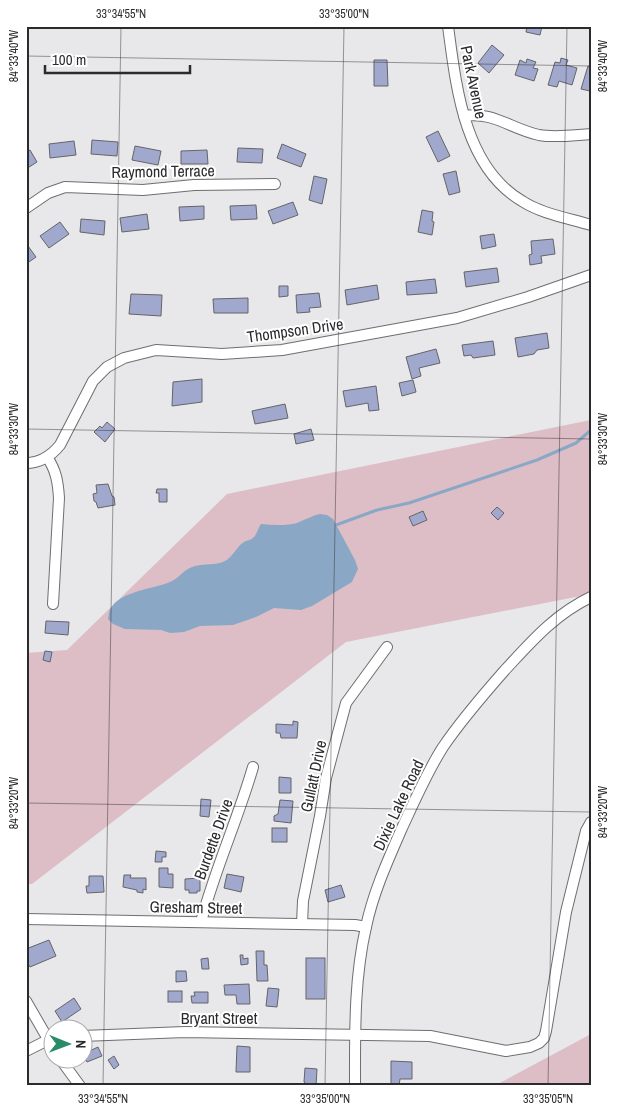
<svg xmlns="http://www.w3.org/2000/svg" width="617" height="1112" viewBox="0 0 617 1112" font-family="'Archivo Narrow',sans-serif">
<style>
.green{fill:#ddbec6}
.water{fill:#8aa8c5}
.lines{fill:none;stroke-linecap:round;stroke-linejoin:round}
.stream{stroke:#8aa8c5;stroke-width:3}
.building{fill:#a1a8cd;stroke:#646568}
.minor-casing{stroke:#6f6d70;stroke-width:12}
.minor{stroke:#fff;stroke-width:10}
.ticks{fill:none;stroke:#2b2a2c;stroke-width:1;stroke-opacity:0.45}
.labels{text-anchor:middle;stroke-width:4;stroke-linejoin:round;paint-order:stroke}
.street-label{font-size:16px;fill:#2b2a2c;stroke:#fff}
.neatline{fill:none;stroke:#2b2a2c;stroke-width:2}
.ticks-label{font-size:12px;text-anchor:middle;fill:#2b2a2c}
</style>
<rect width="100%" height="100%" fill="#e8e7ea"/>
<g class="green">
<path d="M591,420V594L346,642L32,884H26V653L67,650L227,494Z"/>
<path d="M591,1034V1086H494Z"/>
</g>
<path class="water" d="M320,514L327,515L333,519L355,560L358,569L352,582L312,606L301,610L274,608L256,617L233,625L200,626L184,632L170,633L161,630L125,629L113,624L108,619C109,615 109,610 111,608C121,591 153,589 170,582C180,578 183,569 195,566C205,563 215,566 225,561C233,557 236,547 244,542C247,540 250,541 254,537C257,534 258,528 261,524C273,525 285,526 297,523C305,520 311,516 320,514Z"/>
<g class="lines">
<path class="stream" d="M336,525L377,510L409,503L537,460L576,443L591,430"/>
</g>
<g class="building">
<path d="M527,26H542L540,35L526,32Z"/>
<path d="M492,45L504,55L489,73L478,63Z"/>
<path d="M561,58L568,60L566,65L577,68L572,85L559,81L557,87L548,85L555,62L560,63Z"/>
<path d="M527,59L536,62L533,68L538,69L534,81L515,75L520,60L526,63Z"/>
<path d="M374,60H387L388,86H374Z"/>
<path d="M588,66L591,67L590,91L581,89Z"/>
<path d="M438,131L450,156L438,162L426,137Z"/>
<path d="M92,140L118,142L117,156L91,154Z"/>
<path d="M74,141L76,155L50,158L49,144Z"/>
<path d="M282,144L306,154L301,167L277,158Z"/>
<path d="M135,146L161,151L158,165L132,160Z"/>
<path d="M238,148L263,149L262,163L237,162Z"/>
<path d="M30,150L37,162L26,169V152Z"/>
<path d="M207,150L208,164H181V151Z"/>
<path d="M456,171L460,192L449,195L443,174Z"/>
<path d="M314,176L327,179L322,204L309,200Z"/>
<path d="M293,202L298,215L273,224L268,211Z"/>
<path d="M256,205L257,219L231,220L230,206Z"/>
<path d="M204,206V219L180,221L179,207Z"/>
<path d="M422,210L433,212L432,221L434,222L432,235L418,232Z"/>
<path d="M147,214L149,229L122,232L120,218Z"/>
<path d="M81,219L105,221L104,235L80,232Z"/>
<path d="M60,222L69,234L49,248L40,236Z"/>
<path d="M494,234L496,246L482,249L480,236Z"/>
<path d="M553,239L555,254L541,256L542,263L530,265L529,255L532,254L531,241Z"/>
<path d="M28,246L36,257L26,264V247Z"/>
<path d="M497,268L499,282L466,287L464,272Z"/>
<path d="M435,279L437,293L407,295L406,282Z"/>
<path d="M377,285L379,299L347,305L345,290Z"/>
<path d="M279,286H288V296L279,297Z"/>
<path d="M319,293L321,307L309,308L310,312L297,313L296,295Z"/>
<path d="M131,294L162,295L161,316L129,314Z"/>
<path d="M248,298V313H214L213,299Z"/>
<path d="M547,333L549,348L537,350L534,354L518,357L515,338Z"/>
<path d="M493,341L495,355L473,358L471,355L464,356L462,345Z"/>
<path d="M436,349L440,363L419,368L421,376L412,379L406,357Z"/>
<path d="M202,379V402L172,406L173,382Z"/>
<path d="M413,380L416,392L402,396L399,383Z"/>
<path d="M376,386L379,410L369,411L368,403L346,407L343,391Z"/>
<path d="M285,404L288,418L255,424L252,411Z"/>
<path d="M107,422L115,429L105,442L94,432L100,426L102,428Z"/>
<path d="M311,429L314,440L296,444L294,434Z"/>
<path d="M108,484L112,496L114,497L115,505L98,508L96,502L94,501L93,494L97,493L96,485Z"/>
<path d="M157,489H167V502H159V493H156Z"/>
<path d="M497,507L504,513L498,520L491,513Z"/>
<path d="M423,511L427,520L413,526L409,517Z"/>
<path d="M46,621L69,622L68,635L45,633Z"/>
<path d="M45,651L52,652L50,662L43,660Z"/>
<path d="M293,721L298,722L297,738H281L280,733H276V724L293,725Z"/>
<path d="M279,777L291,778V793H279Z"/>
<path d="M201,799L211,800L209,817L200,816Z"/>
<path d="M280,800L293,801L291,823L274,821V816L278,814Z"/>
<rect x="272" y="828" width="15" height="14"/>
<path d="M156,851L166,852V857H162V862H155Z"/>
<path d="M159,868H168V874H173V888L159,887Z"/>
<path d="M227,874L244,877L241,892L224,888Z"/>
<path d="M124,875H131L130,878H146V890L143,889V893L137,892V890L123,887Z"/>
<path d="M89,876H103L104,892L87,893L86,886H89Z"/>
<path d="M200,878V891H197V893H189V890H185V879Z"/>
<path d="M341,885L345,897L328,902L325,890Z"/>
<path d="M49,940L56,956L30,967L26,961V949Z"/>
<path d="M256,951H264V965H267L268,981H257Z"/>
<path d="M240,955H243V959L248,958V964L241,965Z"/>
<path d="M208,958L209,969H202L201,959Z"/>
<rect x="306" y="958" width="19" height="41"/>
<path d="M176,971H186L187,981L176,982Z"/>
<path d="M249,984L250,1004H237L236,995H225L224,985Z"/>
<path d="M268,988L279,989L277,1007L266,1006Z"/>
<rect x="168" y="991" width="14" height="11"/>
<path d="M194,992H208V1003H192L191,996H195Z"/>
<path d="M74,998L81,1009L62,1022L55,1011Z"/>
<path d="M237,1046L250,1047V1072H236Z"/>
<path d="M98,1047L102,1056L87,1062L83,1054Z"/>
<path d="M114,1056L119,1065L114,1069L108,1060Z"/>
<path d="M391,1061L412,1062V1079H400L399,1086H391Z"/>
<path d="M305,1068L317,1069L316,1086H309L304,1082Z"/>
</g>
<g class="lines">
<defs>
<g id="minor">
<path d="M448,26C456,86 464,167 522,201C542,214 568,218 591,225"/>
<path d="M464,116C493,111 511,129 539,135C556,138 574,135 591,134"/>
<path d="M26,208L48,193L65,187L143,190L194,185L275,184"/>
<path d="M47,457C56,470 58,482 59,498L53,604"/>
<path d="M26,463C40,463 51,456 60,445L93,381L107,367L124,358L156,350L222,354L282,350L457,318L528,297L591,275"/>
<path d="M26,919L355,925L366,927"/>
<path d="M201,922C215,869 238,819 253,767"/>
<path d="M302,924L303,901L320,816L326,778L346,703L387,647"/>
<path d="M26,1001L52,1046"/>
<path d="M82,1036L185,1032L430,1036L506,1051L530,1047L539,1043L544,1038L546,1031L566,912L586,831L591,822"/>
<path d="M26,1051L52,1038"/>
<path d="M61,1060L80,1086"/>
<path d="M355,1086C355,1033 354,979 366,927C373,893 388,860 402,828C415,800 427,772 443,747C462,719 483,695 505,670C531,642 555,614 591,597"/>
</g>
</defs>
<use href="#minor" class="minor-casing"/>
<use href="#minor" class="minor"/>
</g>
<path class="ticks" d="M26,56L591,66M26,429L591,439M26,803L591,812M103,1086L121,26M325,1086L344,26M548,1086L567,26"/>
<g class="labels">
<g class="street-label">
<text transform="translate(474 82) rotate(78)" y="6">Park Avenue</text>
<text transform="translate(163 171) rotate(-1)" y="6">Raymond Terrace</text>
<text transform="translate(295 330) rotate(-8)" y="6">Thompson Drive</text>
<text transform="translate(313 776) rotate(-78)" y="6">Gullatt Drive</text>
<text transform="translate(398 805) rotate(-65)" y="6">Dixie Lake Road</text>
<text transform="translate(213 839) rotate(-70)" y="6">Burdette Drive</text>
<text transform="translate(196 907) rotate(1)" y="6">Gresham Street</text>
<text x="219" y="1024">Bryant Street</text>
</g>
</g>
<rect width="617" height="1112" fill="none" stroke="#ffffff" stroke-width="55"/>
<g transform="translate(68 1044) rotate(91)"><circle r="24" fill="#ffffff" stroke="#aaaaab"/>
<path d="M0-4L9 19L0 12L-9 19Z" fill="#298c66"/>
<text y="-8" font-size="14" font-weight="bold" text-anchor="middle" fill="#2b2a2c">N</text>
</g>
<path d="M45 65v8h145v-8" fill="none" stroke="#2b2a2c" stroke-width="2.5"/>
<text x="52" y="65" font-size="15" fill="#2b2a2c" stroke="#ffffff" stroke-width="4" paint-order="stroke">100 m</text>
<rect x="28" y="28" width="562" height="1056" class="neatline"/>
<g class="ticks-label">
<text x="121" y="18">33°34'55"N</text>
<text x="344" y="18">33°35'00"N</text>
<text transform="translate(14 56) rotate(-90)" y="4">84°33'40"W</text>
<text transform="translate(603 66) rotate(-90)" y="4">84°33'40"W</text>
<text transform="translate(14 429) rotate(-90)" y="4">84°33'30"W</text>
<text transform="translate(603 439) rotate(-90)" y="4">84°33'30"W</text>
<text transform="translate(14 803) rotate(-90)" y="4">84°33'20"W</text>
<text transform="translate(603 812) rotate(-90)" y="4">84°33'20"W</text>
<text x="103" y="1103">33°34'55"N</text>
<text x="325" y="1103">33°35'00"N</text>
<text x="548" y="1103">33°35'05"N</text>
</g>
</svg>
